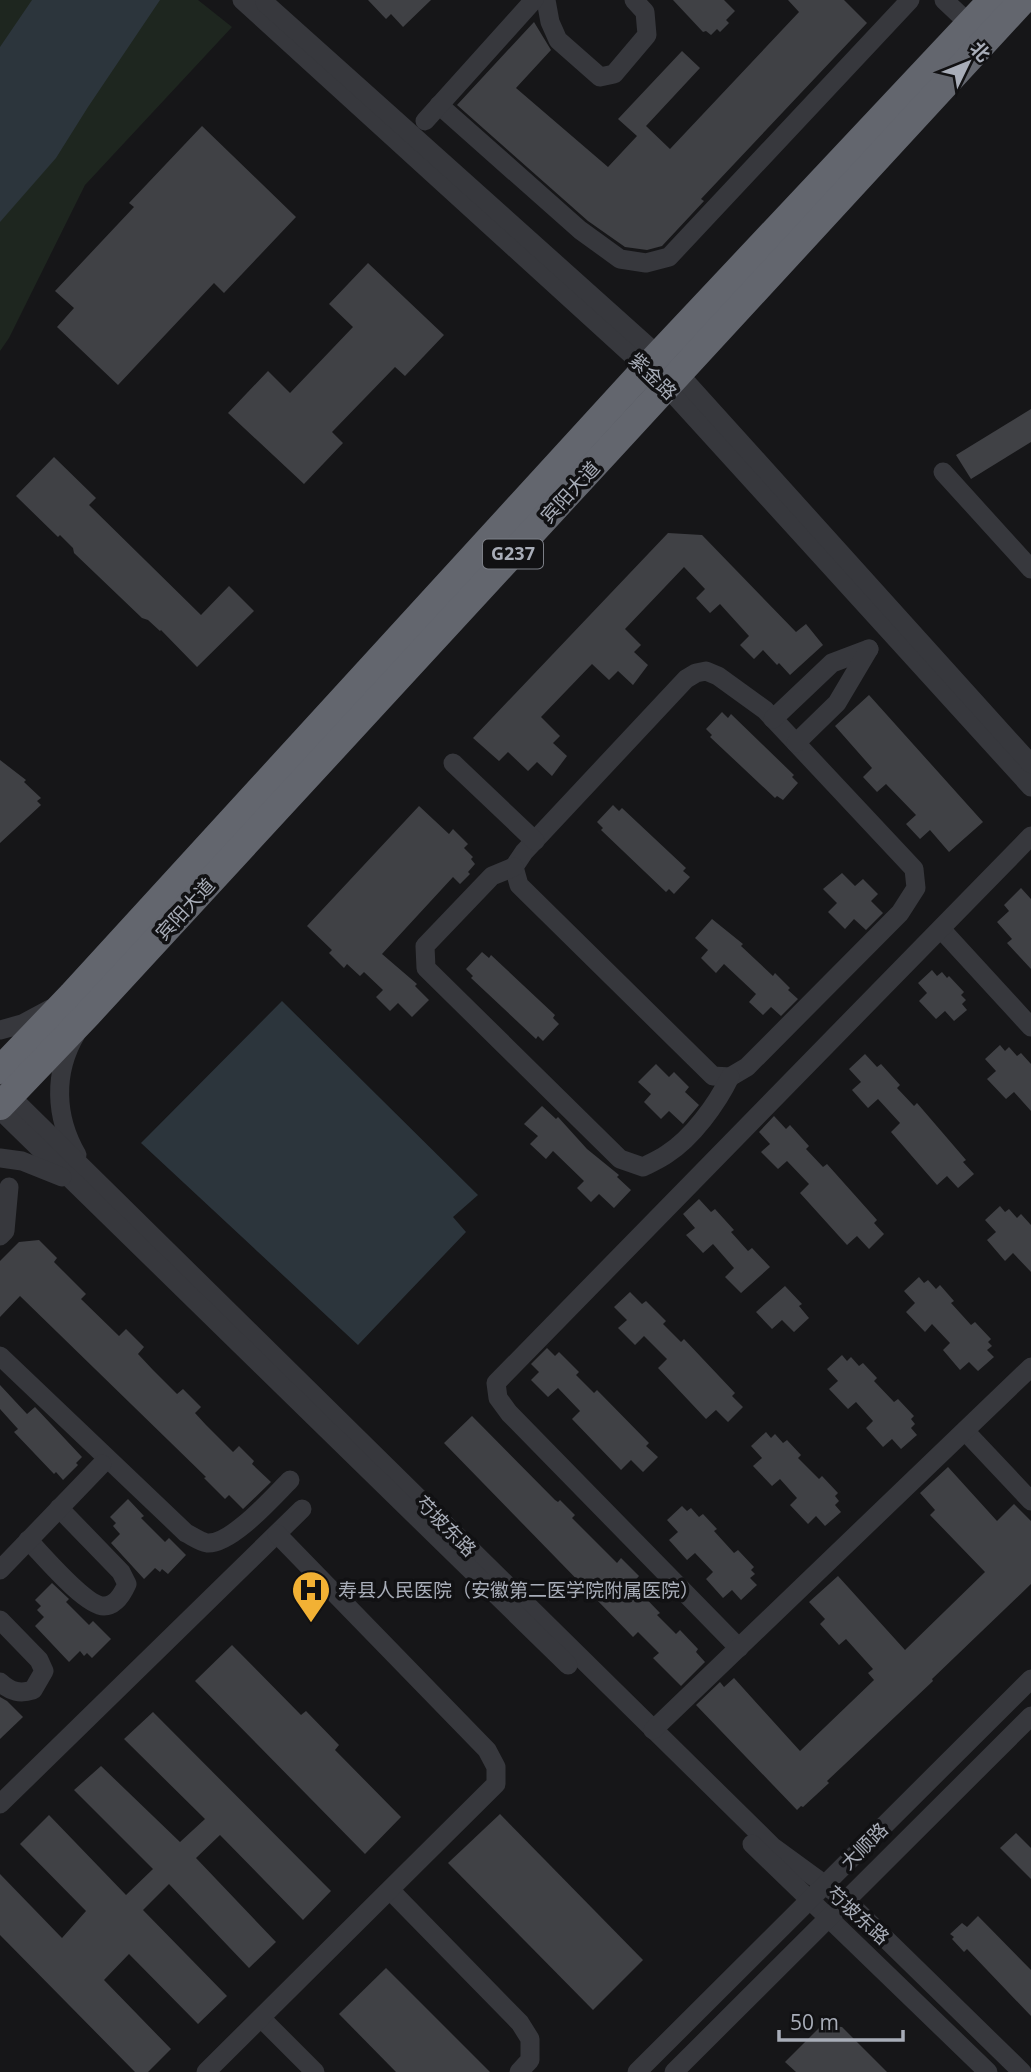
<svg xmlns="http://www.w3.org/2000/svg" width="1031" height="2072" viewBox="0 0 1031 2072" font-family="'Open Sans','Noto Sans SC',sans-serif">
<style>
.green{fill:#1e261f}
.water{fill:#2c353c}
.building{fill:#404145}
.lines{fill:none;stroke-linecap:round;stroke-linejoin:round}
.minor{stroke:#37383d;stroke-width:19}
.highway{stroke:#63666e;stroke-width:28}
.labels{text-anchor:middle;stroke-width:7;stroke-linejoin:round;paint-order:stroke}
.shield{fill:#111113;stroke:#7b7e86;stroke-width:2}
.shield-label{font-size:18px;font-weight:bold;fill:#a8adb8}
.street-label{font-size:19px;fill:#a8adb8;stroke:#111113}
.poi-label{font-size:19px;fill:#a8adb8;stroke:#111113;text-anchor:start}
</style>
<rect width="100%" height="100%" fill="#161618"/>
<path class="green" d="M0,0H198L232,27L85,185L9,338L0,351Z"/>
<g class="water">
<path d="M32,0H160L88,107L56,158L0,222V47Z"/>
<path d="M282,1001L478,1195L453,1217L466,1232L358,1345L141,1143Z"/>
</g>
<g class="building">
<path d="M368,0H431L403,27L391,14L386,19Z"/>
<path d="M673,0H724L735,11L726,20L729,23L720,32L717,29L711,35L706,31L703,32Z"/>
<path d="M788,0H844L867,23L701,199L704,201L662,246L647,250L625,247L588,221L457,105L534,22L551,50L516,88L608,167L637,136L618,119L682,51L700,68L646,126L670,149L799,12Z"/>
<path d="M202,126L296,217L224,293L214,283L118,385L57,327L74,308L55,291L134,207L129,203Z"/>
<path d="M368,263L444,335L405,376L395,367L332,432L343,443L304,484L228,413L268,371L290,393L353,327L329,304Z"/>
<path d="M1031,409V442L971,479L956,455Z"/>
<path d="M54,457L96,498L89,505L201,615L229,586L254,611L197,667L161,630L160,631L148,620L142,618L74,553L73,548L60,535L58,537L16,496Z"/>
<path d="M668,533L702,535L796,632L806,624L823,645L790,675L779,663L777,665L763,650L754,659L740,645L749,636L720,604L710,613L696,598L705,589L684,567L625,629L641,645L634,652L648,665L633,685L618,671L609,680L592,664L541,717L560,736L553,743L567,756L552,776L537,762L528,771L508,752L499,761L473,738Z"/>
<path d="M869,695L983,822L949,852L930,830L920,839L906,824L916,815L886,784L877,792L863,777L872,768L835,726Z"/>
<path d="M722,712L728,718L731,714L794,775L792,777L798,783L783,800L777,796L775,798L710,737L712,735L706,729Z"/>
<path d="M0,760L26,780L24,782L41,798L37,801L41,805L0,843Z"/>
<path d="M613,805L619,811L622,808L686,868L683,871L690,877L674,894L669,889L666,892L601,830L603,828L597,822Z"/>
<path d="M419,806L449,834L453,829L468,844L464,848L473,857L471,859L475,864L468,872L470,874L460,884L453,877L382,954L417,984L415,986L429,1000L412,1017L398,1003L390,1011L376,997L383,990L364,972L360,976L347,964L344,968L329,953L332,950L307,926Z"/>
<path d="M842,873L855,886L863,879L878,894L871,901L883,913L866,930L854,919L845,929L828,912L837,903L823,889Z"/>
<path d="M1021,888L1031,899V969L1007,943L1012,939L997,922L1009,911L1004,905Z"/>
<path d="M712,919L743,944L741,946L773,976L775,973L790,988L788,990L798,999L781,1016L771,1007L763,1015L749,1002L756,994L724,964L716,973L701,958L708,950L695,938Z"/>
<path d="M482,952L489,958L491,955L555,1015L553,1018L559,1024L543,1041L538,1036L536,1039L471,978L473,976L466,969Z"/>
<path d="M932,970L937,976L942,972L947,978L949,976L964,992L961,995L966,1000L962,1004L967,1010L954,1021L945,1011L936,1019L919,1001L927,993L918,983Z"/>
<path d="M1000,1045L1005,1051L1009,1047L1017,1056L1021,1053L1031,1064V1111L1014,1092L1006,1099L987,1079L996,1071L985,1059Z"/>
<path d="M865,1054L877,1067L881,1064L900,1085L897,1088L914,1106L917,1103L966,1160L963,1162L974,1174L958,1188L947,1176L937,1185L891,1132L900,1123L878,1099L868,1108L852,1090L861,1082L849,1069Z"/>
<path d="M656,1064L669,1077L674,1072L689,1087L685,1092L699,1105L683,1124L669,1111L661,1119L644,1102L651,1094L638,1082Z"/>
<path d="M542,1106L556,1119L558,1117L587,1149L619,1175L617,1177L631,1190L614,1208L599,1194L591,1202L577,1188L584,1181L553,1151L546,1159L530,1144L538,1136L524,1124Z"/>
<path d="M774,1116L786,1129L790,1125L809,1146L806,1149L823,1167L827,1164L877,1220L874,1223L884,1234L869,1249L857,1236L847,1245L800,1193L809,1184L787,1161L778,1169L761,1152L770,1144L759,1132Z"/>
<path d="M699,1199L711,1212L715,1209L734,1230L731,1232L748,1251L752,1248L770,1267L741,1293L725,1277L734,1268L713,1244L703,1253L686,1235L695,1228L683,1214Z"/>
<path d="M1000,1206L1005,1212L1009,1209L1017,1218L1021,1214L1031,1225V1272L1013,1253L1005,1261L987,1240L996,1232L985,1220Z"/>
<path d="M39,1240L57,1258L54,1262L86,1294L81,1299L119,1336L126,1329L144,1347L138,1354L153,1370L177,1394L183,1389L201,1407L195,1413L206,1425L233,1452L239,1446L254,1461L252,1464L271,1482L243,1509L229,1495L225,1499L204,1478L206,1477L20,1296L0,1317V1261L19,1242Z"/>
<path d="M919,1277L924,1283L928,1280L936,1289L940,1285L954,1301L951,1303L971,1325L975,1322L991,1339L988,1342L992,1346L987,1350L994,1357L978,1371L969,1362L960,1370L943,1350L950,1343L932,1324L925,1332L906,1312L915,1303L904,1291Z"/>
<path d="M785,1286L802,1304L799,1306L809,1318L794,1332L782,1320L772,1329L756,1312Z"/>
<path d="M630,1292L642,1304L646,1301L666,1321L663,1324L681,1342L684,1339L735,1393L732,1396L743,1407L728,1422L716,1410L706,1419L658,1368L667,1359L644,1336L635,1345L618,1328L627,1320L614,1307Z"/>
<path d="M547,1348L555,1356L559,1352L579,1372L576,1375L594,1393L597,1390L649,1443L646,1446L658,1457L643,1472L631,1460L621,1470L572,1419L580,1411L558,1388L548,1397L531,1380L539,1372L531,1364Z"/>
<path d="M842,1355L847,1361L851,1357L859,1366L863,1363L877,1378L874,1381L894,1402L898,1399L914,1416L911,1419L915,1424L911,1428L917,1435L901,1449L892,1439L883,1447L866,1428L873,1421L856,1402L848,1409L829,1389L838,1381L827,1369Z"/>
<path d="M0,1385L27,1414L35,1407L82,1457L76,1463L78,1465L63,1480L56,1472L54,1474L14,1432L18,1429L0,1409Z"/>
<path d="M472,1416L555,1500L558,1502L560,1500L575,1515L572,1518L617,1563L621,1558L639,1576L632,1584L660,1613L657,1615L676,1634L680,1630L698,1649L696,1652L705,1662L681,1686L653,1658L659,1653L638,1632L633,1637L444,1443Z"/>
<path d="M766,1432L771,1438L775,1434L783,1443L787,1440L801,1455L798,1458L819,1479L822,1476L838,1493L835,1496L839,1501L835,1505L841,1512L825,1526L816,1516L808,1524L790,1505L797,1498L780,1479L772,1486L753,1466L762,1458L751,1446Z"/>
<path d="M948,1467L997,1521L1014,1504L1031,1521V1584L932,1679L933,1681L827,1781L829,1783L803,1807L801,1806L797,1810L696,1705L720,1682L724,1687L734,1678L800,1751L874,1680L868,1673L873,1669L846,1639L839,1645L820,1624L825,1619L809,1602L838,1576L905,1650L985,1572L930,1515L935,1510L920,1493Z"/>
<path d="M128,1499L144,1516L141,1518L165,1542L169,1538L186,1555L168,1574L162,1569L160,1572L155,1568L144,1579L111,1543L120,1534L113,1526L116,1523L110,1517Z"/>
<path d="M682,1506L687,1511L691,1508L699,1517L703,1514L717,1529L714,1531L734,1553L738,1550L754,1567L751,1570L755,1574L750,1578L757,1585L741,1600L732,1590L723,1598L706,1579L713,1572L695,1553L687,1560L669,1540L678,1532L667,1520Z"/>
<path d="M52,1583L69,1599L66,1602L89,1625L93,1621L111,1639L92,1658L87,1653L84,1656L80,1651L69,1662L35,1626L44,1617L37,1610L41,1606L35,1600Z"/>
<path d="M232,1645L301,1715L306,1711L339,1745L335,1750L401,1817L365,1854L195,1681Z"/>
<path d="M0,1697L7,1701L23,1717L0,1739Z"/>
<path d="M153,1712L331,1891L303,1920L220,1835L196,1858L276,1942L249,1968L169,1884L143,1910L227,1996L198,2024L129,1954L104,1980L171,2049L148,2072H135L0,1935V1874L62,1938L86,1911L20,1844L49,1815L126,1895L153,1869L74,1790L101,1766L180,1842L205,1819L124,1739Z"/>
<path d="M500,1814L643,1960L593,2010L448,1863Z"/>
<path d="M1016,1833L1031,1848V1879L1000,1848Z"/>
<path d="M978,1916L1031,1970V2016L967,1949L964,1952L952,1939L954,1937L950,1934L962,1923L967,1927Z"/>
<path d="M386,1968L490,2072H396L339,2014Z"/>
<path d="M822,2025L842,2027L887,2072H796L785,2062Z"/>
</g>
<g class="lines">
<g class="minor">
<path d="M242,0L667,387L1031,787"/>
<path d="M546,0L550,22L558,40L600,77L614,74L647,35L645,12L634,0"/>
<path d="M944,0L961,16"/>
<path d="M265,3L679,374L1031,764"/>
<path d="M439,105L580,230L620,259L646,263L669,257L910,0"/>
<path d="M425,121L534,0"/>
<path d="M943,472L1031,569"/>
<path d="M706,671L718,676L765,710L914,869L916,888L900,913L747,1067L730,1077L713,1076L519,885L514,867L524,852L686,679L696,673Z"/>
<path d="M773,719L832,663L869,649"/>
<path d="M796,743L837,703L869,649"/>
<path d="M453,763L535,841"/>
<path d="M514,867L492,876L425,946L426,968L620,1159L643,1167C651,1163 660,1159 667,1154C692,1138 717,1104 730,1077"/>
<path d="M941,929L1031,1027"/>
<path d="M0,1030L22,1024L50,1009"/>
<path d="M76,1034C53,1073 55,1117 77,1155"/>
<path d="M1,1087L773,1847L847,1901L1022,2072"/>
<path d="M0,1110L568,1665"/>
<path d="M0,1158L22,1161L62,1177"/>
<path d="M0,1236L5,1231L9,1187"/>
<path d="M0,1356L186,1533C192,1536 201,1542 207,1543C231,1545 273,1497 290,1480"/>
<path d="M965,1431L1031,1501"/>
<path d="M28,1540C42,1554 85,1606 104,1606C116,1606 123,1593 127,1584L121,1572L59,1508"/>
<path d="M0,1570L102,1464"/>
<path d="M0,1620L39,1660L44,1671L33,1690C20,1694 11,1692 0,1682"/>
<path d="M739,1648L509,1413L498,1398L496,1383L1031,836"/>
<path d="M653,1730L1031,1367"/>
<path d="M0,1804L302,1509"/>
<path d="M752,1844L988,2072"/>
<path d="M390,1890L520,2023L530,2039V2060L519,2072"/>
<path d="M261,2018L315,2072"/>
<path d="M206,2072L496,1784V1767L487,1750L277,1534"/>
<path d="M637,2072L1031,1679"/>
<path d="M674,2072L1031,1716"/>
</g>
<g class="highway">
<path d="M0,1070L72,995L646,368L992,0"/>
<path d="M0,1106L88,1014L1023,0"/>
</g>
</g>
<defs>
<symbol id="hospital-pin" viewBox="-11 -11 22 30"><path d="M0 17L-7.5 6A9.5 9.5 0 1 1 7.5 6Z" fill="#f2b134" stroke="#111113"/><path d="M-5-5h3v3.5h4V-5h3V5h-3V1.5h-4V5h-3Z" fill="#111"/></symbol>
</defs>
<g fill-rule="evenodd">
<use href="#hospital-pin" x="289" y="1568" width="44" height="60"/>
</g>
<g class="labels">
<rect class="shield" x="483" y="539.5" width="60" height="29" rx="5"/>
<g class="shield-label">
<text x="513" y="560">G237</text>
</g>
<g class="street-label">
<text transform="translate(653 376) rotate(44)" y="7">紫金路</text>
<text transform="translate(570 492) rotate(-47)" y="7">宾阳大道</text>
<text transform="translate(185 909) rotate(-47)" y="7">宾阳大道</text>
<text transform="translate(446 1526) rotate(45)" y="7">芍坡东路</text>
<text transform="translate(864 1846) rotate(-45)" y="7">大顺路</text>
<text transform="translate(858 1915) rotate(42)" y="7">芍坡东路</text>
</g>
<g class="poi-label">
<text x="338" y="1597">寿县人民医院（安徽第二医学院附属医院）</text>
</g>
</g>
<g transform="translate(968 63) rotate(47)" stroke="#111113" stroke-width="5" paint-order="stroke">
<path d="M0-5L12 26L0 18L-12 26Z" fill="#a8adb8"/>
<text y="-10" font-size="19" font-weight="bold" text-anchor="middle" fill="#a8adb8">北</text>
</g>
<path d="M779 2030v10h124v-10" fill="none" stroke="#a8adb8" stroke-width="3.5"/>
<text x="790" y="2030" font-size="21" fill="#a8adb8" stroke="#111113" stroke-width="5" paint-order="stroke">50 m</text>
</svg>
